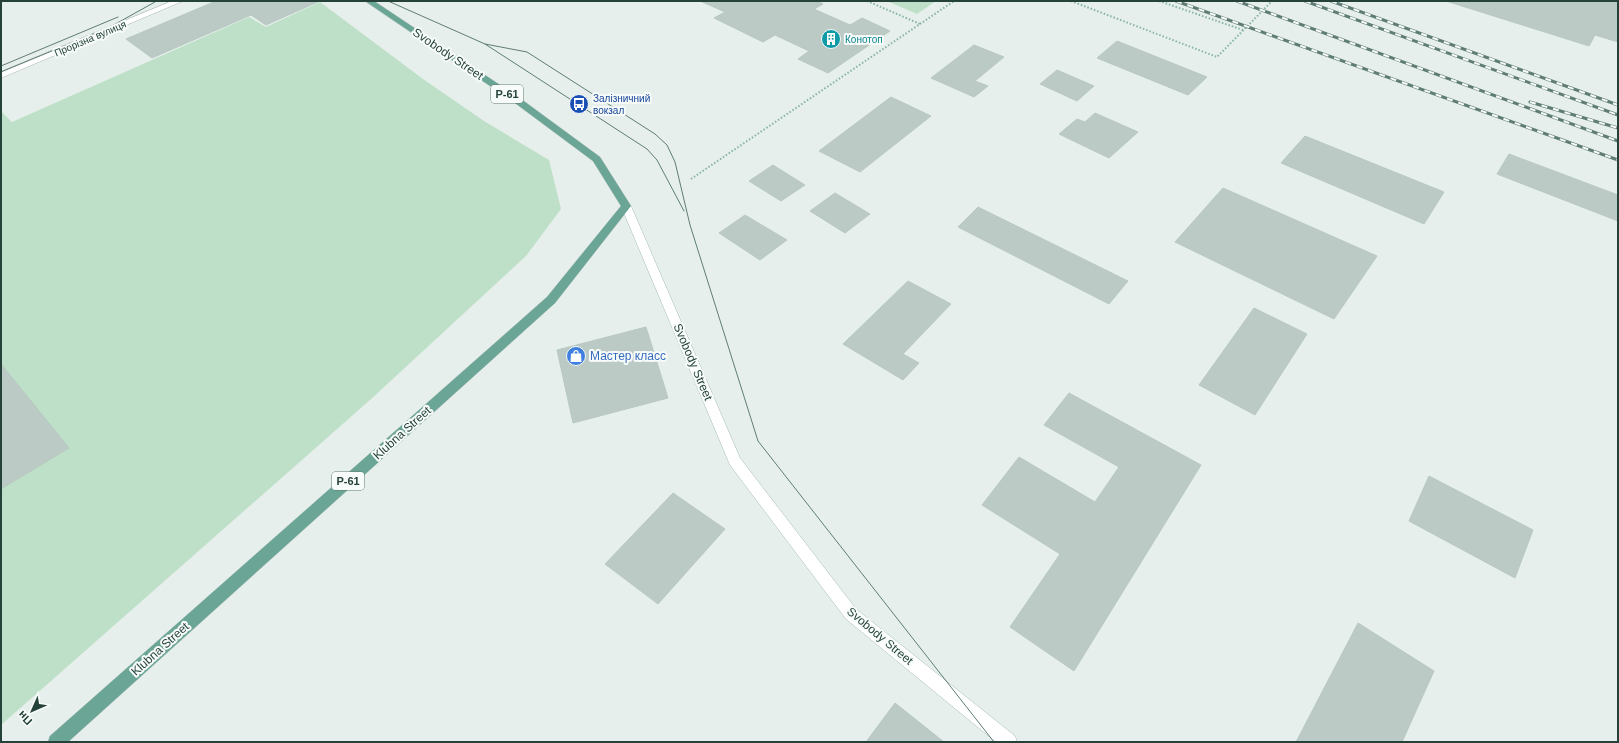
<svg xmlns="http://www.w3.org/2000/svg" width="1619" height="743" viewBox="0 0 1619 743" font-family="Arial,sans-serif">
<style>
.green{fill:#bfe0c8}
.building{fill:#bbcac4;stroke:#b8c9c2}
.lines{fill:none;stroke-linecap:round;stroke-linejoin:round}
.street-casing{stroke:#a8b8b2;stroke-width:1}
.secondary-casing{stroke:#a4bbb3;stroke-width:1}
.primary-casing{stroke:#c2cac8;stroke-width:1}
.path{stroke:#86b3a5;stroke-width:2;stroke-dasharray:1.5 2;stroke-linecap:butt}
.street{fill:#fff;fill-rule:evenodd}
.secondary{fill:#fff;fill-rule:evenodd}
.primary{fill:#6aa596;fill-rule:evenodd}
.tram{stroke:#5f7d75;stroke-width:1}
.rail-casing{stroke:#5f7d75;stroke-width:3}
.rail{stroke:#f7fbf9;stroke-width:2;stroke-dasharray:6;stroke-linecap:butt}
.labels{text-anchor:middle;stroke-width:4;stroke-linejoin:round;paint-order:stroke}
.far-street-label{font-size:10px;fill:#24423a;stroke:#f7fbf9}
.far-culture-label{font-size:10px;fill:#0d838f;stroke:#f7fbf9;text-anchor:start}
.far-transit-label{font-size:10px;fill:#164399;stroke:#f7fbf9;text-anchor:start}
.shield{fill:#f7fbf9;stroke:#637a73;stroke-width:1}
.shield-label{font-size:11px;font-weight:bold;fill:#24423a}
.street-label{font-size:12px;fill:#24423a;stroke:#f7fbf9}
.shop-label{font-size:12px;fill:#366cbe;stroke:#f7fbf9;text-anchor:start}
</style>
<rect width="100%" height="100%" fill="#e6efeb"/>
<g class="green">
<path d="M887,1H936L917,14Z"/>
<path d="M320,2L423,79L484,121L549,160L561,209L526,256L370,400L1,725V111L12,122L249,17L266,27Z"/>
</g>
<g class="building">
<path d="M216,1H320L266,25L251,15L152,58L126,39Z"/>
<path d="M700,1H817L823,4L814,9L850,25L862,18L890,31L828,73L798,59L809,51L775,35L763,42L714,18L725,12Z"/>
<path d="M1446,1H1618V42L1595,35L1589,46Z"/>
<path d="M1117,41L1207,77L1188,95L1097,58Z"/>
<path d="M974,45L1004,57L975,81L988,86L974,97L931,78Z"/>
<path d="M1057,70L1094,86L1077,101L1040,84Z"/>
<path d="M891,97L931,116L860,172L819,151Z"/>
<path d="M1095,113L1138,132L1109,158L1059,134L1077,119L1085,122Z"/>
<path d="M1305,136L1444,192L1424,224L1281,163Z"/>
<path d="M1509,154L1618,195V221L1497,174Z"/>
<path d="M773,165L805,185L781,201L749,181Z"/>
<path d="M1223,188L1377,256L1334,319L1175,242Z"/>
<path d="M835,193L870,214L845,233L810,211Z"/>
<path d="M978,207L1128,281L1109,304L958,227Z"/>
<path d="M745,215L787,240L760,260L719,233Z"/>
<path d="M908,281L951,304L903,354L919,363L903,380L843,344Z"/>
<path d="M1254,308L1307,334L1255,415L1199,385Z"/>
<path d="M646,327L668,398L573,423L557,350Z"/>
<path d="M1,364L69,448L1,489Z"/>
<path d="M1069,393L1201,465L1074,671L1010,627L1060,554L982,505L1019,457L1095,502L1119,467L1044,425Z"/>
<path d="M1429,476L1533,530L1515,578L1409,521Z"/>
<path d="M673,493L725,529L658,604L605,564Z"/>
<path d="M1358,623L1434,671L1402,742H1296Z"/>
<path d="M895,703L944,742H866Z"/>
</g>
<g class="lines">
<defs>
<path id="street" d="M172,1H183L1,78V72Z"/>
<path id="secondary" d="M626,203L631,206L740,458L856,609L1015,736L1017,742H996L846,619L730,465L621,206Z"/>
<path id="primary" d="M365,1H374L521,99L600,157L631,206L555,303L68,742H48L50,736L547,297L621,206L593,161L515,103Z"/>
</defs>
<use href="#street" class="street-casing"/>
<use href="#secondary" class="secondary-casing"/>
<use href="#primary" class="primary-casing"/>
<g class="path">
<path d="M867,1L920,24"/>
<path d="M1071,1L1217,57L1272,1"/>
<path d="M1159,1L1243,30"/>
<path d="M691,179L954,1"/>
</g>
<use href="#street" class="street"/>
<use href="#secondary" class="secondary"/>
<use href="#primary" class="primary"/>
<g class="tram">
<path d="M388,1L485,44L647,149L657,160L684,211"/>
<path d="M485,44L527,52L655,134L667,145L675,162L690,225L758,441L994,742"/>
<path d="M1,66L118,17"/>
<path d="M1,72L110,27L155,2"/>
</g>
<defs>
<g id="rail">
<path d="M1176,1L1618,160"/>
<path d="M1237,1L1618,141"/>
<path d="M1305,1L1618,115"/>
<path d="M1331,1L1618,105"/>
<path d="M1530,102L1618,128"/>
</g>
</defs>
<use href="#rail" class="rail-casing"/>
<use href="#rail" class="rail"/>
</g>
<defs>
<symbol id="building-disc" viewBox="-11 -11 22 22"><circle r="9.5" fill="#0f9aa8" stroke="#f7fbf9"/><path d="M-4-6H4V6H1V3H-1V6H-4ZM-2.5-4.3h1.7v1.8h-1.7ZM.8-4.3h1.7v1.8H.8ZM-2.5-1h1.7V.8h-1.7ZM.8-1h1.7V.8H.8Z" fill="#fff"/></symbol>
<symbol id="bus-disc" viewBox="-11 -11 22 22"><circle r="9.5" fill="#1a4fb4" stroke="#f7fbf9"/><path d="M-5-6H5V4H4V6H2V4H-2V6H-4V4H-5ZM-3.5-4V0h7V-4ZM-3.5 1.2v1.5H-2V1.2ZM2 1.2v1.5H3.5V1.2Z" fill="#fff"/></symbol>
<symbol id="shop-disc" viewBox="-11 -11 22 22"><circle r="9.5" fill="#3f7fe0" stroke="#f7fbf9"/><path d="M-5-2.5h2.3a2.7 3.5 0 0 1 5.4 0H5L5.5 6h-11ZM-1.5-2.5h3a1.5 2.3 0 0 0-3 0Z" fill="#fff"/></symbol>
</defs>
<g fill-rule="evenodd">
<use href="#building-disc" x="820" y="28" width="22" height="22"/>
<use href="#bus-disc" x="568" y="93" width="22" height="22"/>
<use href="#shop-disc" x="565" y="345" width="22" height="22"/>
</g>
<g class="labels">
<g class="far-street-label">
<text transform="translate(90 38) rotate(-23)" y="4">Прорізна вулиця</text>
</g>
<g class="far-culture-label">
<text x="845" y="43">Конотоп</text>
</g>
<g class="far-transit-label">
<text x="593" y="102">Залізничний<tspan x="593" dy="12">вокзал</tspan></text>
</g>
<g class="shield">
<rect x="491" y="85" width="32" height="18" rx="3"/>
<rect x="332" y="472" width="32" height="18" rx="3"/>
</g>
<g class="shield-label">
<text x="507" y="98">Р-61</text>
<text x="348" y="485">Р-61</text>
</g>
<g class="street-label">
<text transform="translate(448 54) rotate(34)" y="4">Svobody Street</text>
<text transform="translate(693 362) rotate(67)" y="4">Svobody Street</text>
<text transform="translate(402 433) rotate(-42)" y="4">Klubna Street</text>
<text transform="translate(880 636) rotate(40)" y="4">Svobody Street</text>
<text transform="translate(160 649) rotate(-42)" y="4">Klubna Street</text>
</g>
<g class="shop-label">
<text x="590" y="360">Мастер класс</text>
</g>
</g>
<rect width="1619" height="743" fill="none" stroke="#24423a" stroke-width="4"/>
<g transform="translate(32 711) rotate(225)" stroke="#f7fbf9" stroke-width="3" paint-order="stroke">
<path d="M0-3L7 15L0 10L-7 15Z" fill="#24423a"/>
<text y="-6" font-size="11" font-weight="bold" text-anchor="middle" fill="#24423a">Пн</text>
</g>
</svg>
